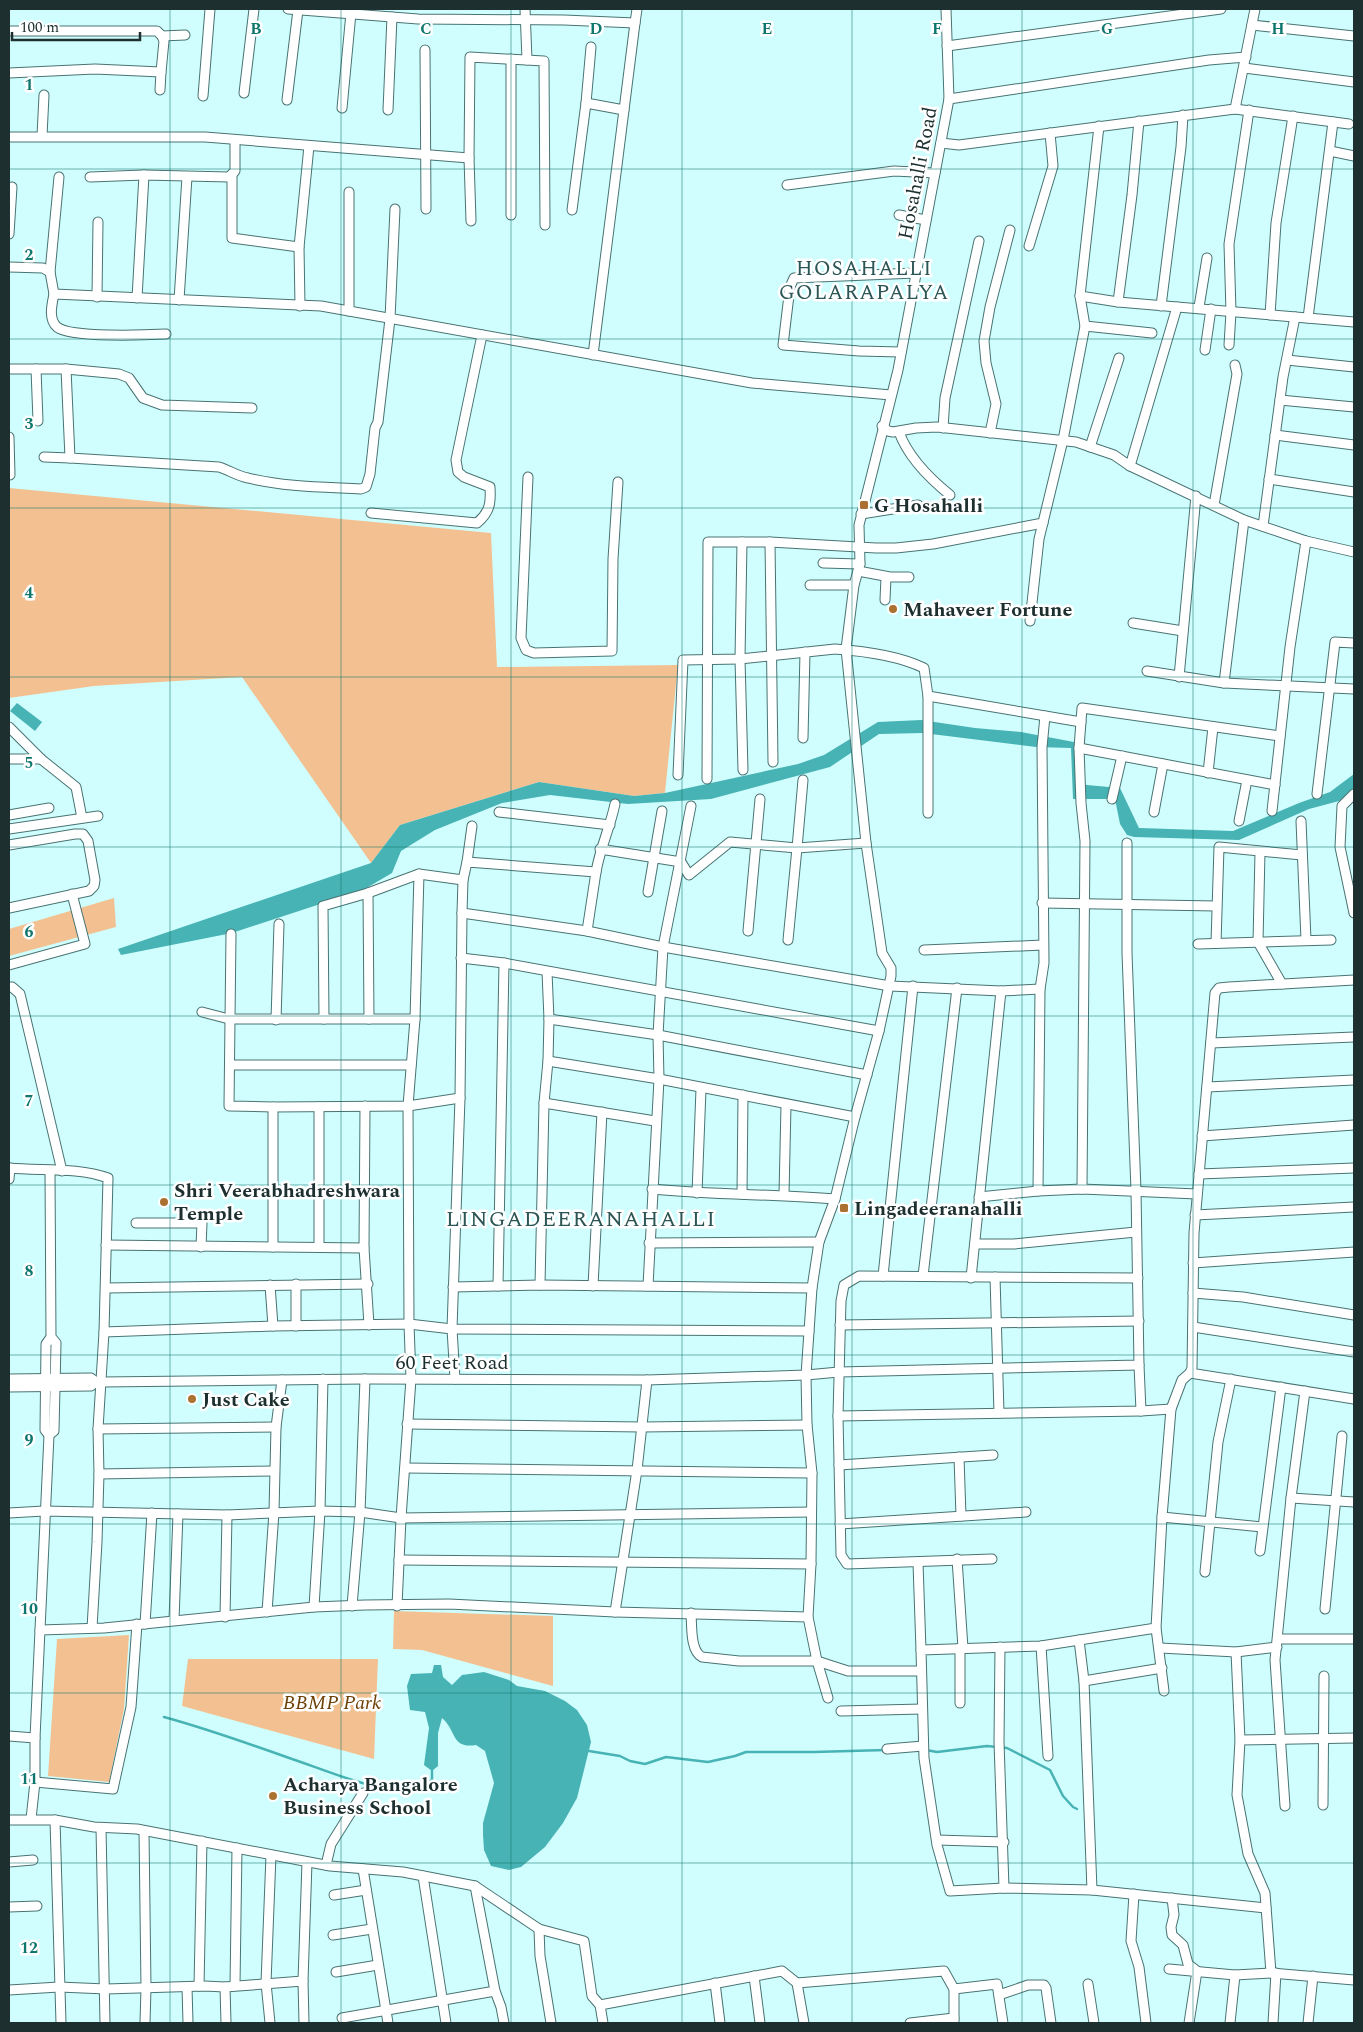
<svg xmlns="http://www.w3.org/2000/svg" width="1363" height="2032" viewBox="0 0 1363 2032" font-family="Spectral,serif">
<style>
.green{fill:#f3c191}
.water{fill:#48b3b4}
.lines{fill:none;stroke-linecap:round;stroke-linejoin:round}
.stream{stroke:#48b3b4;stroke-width:2.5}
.minor-casing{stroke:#497373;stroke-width:11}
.minor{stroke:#fff;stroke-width:9}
.grid{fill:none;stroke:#0f766e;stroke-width:1;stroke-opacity:0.55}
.poi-dot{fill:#ab7131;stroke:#fff;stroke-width:2}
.labels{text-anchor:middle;stroke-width:5;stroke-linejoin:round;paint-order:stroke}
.street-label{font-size:20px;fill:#1d2f2f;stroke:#fff}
.poi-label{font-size:20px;font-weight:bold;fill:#1d2f2f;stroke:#fff;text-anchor:start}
.park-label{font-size:20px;font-style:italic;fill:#6d4004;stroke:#fff}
.neighbourhood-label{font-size:21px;letter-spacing:1px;fill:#2c5555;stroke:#fff}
.quarter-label{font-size:22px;letter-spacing:1px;fill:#2c5555;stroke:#fff}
.grid-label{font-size:16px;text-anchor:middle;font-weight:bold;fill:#0f766e;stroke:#fff;stroke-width:5;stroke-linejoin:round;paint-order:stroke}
</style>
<rect width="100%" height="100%" fill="#d0fefe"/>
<g class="green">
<path d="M9,488L491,533L497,667L678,665L665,793L634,796L539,782L400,825L371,863L242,677L94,686L9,698Z"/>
<path d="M114,898L116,927L9,956V929Z"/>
<path d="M394,1611L553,1616V1686L422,1650L393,1649Z"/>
<path d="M129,1635L124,1709L109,1782L48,1776L57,1639Z"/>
<path d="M188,1659H378L374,1759L182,1706Z"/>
</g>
<g class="water">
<path d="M17,703L42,722L35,731L10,711Z"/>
<path d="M921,720L975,728L1021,732L1074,742L1076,784L1120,788L1139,828L1233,831L1299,803L1330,792L1354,774V789L1339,801L1309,809L1239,840L1134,837L1127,835L1120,824L1115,799H1073L1071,748L1036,747L923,733L879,734L830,767L711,799L628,804L550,795L502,803L435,830L401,851L392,873L363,890L232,933L121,955L118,949L371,863L400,825L539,782L634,796L665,793L798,764L824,755L878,722Z"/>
<path d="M434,1665H441L443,1677L452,1685L462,1675L484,1672L509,1680L517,1686L545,1691L565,1701L577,1710L587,1725L591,1742L577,1798L563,1823L545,1847L521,1867L509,1870L491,1866L484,1850L483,1835V1823L494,1783L485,1751L476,1745C451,1749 457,1731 442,1718L438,1733V1766L432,1771L424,1765L429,1728L425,1712L410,1710L407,1686L411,1674L432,1673Z"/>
</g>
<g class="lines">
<g class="stream">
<path d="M164,1717C208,1729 250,1744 292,1759C320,1768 380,1794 407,1789"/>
<path d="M926,1750L937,1752L987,1746L1007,1748L1050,1770L1063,1796L1073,1807L1077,1809"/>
<path d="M589,1751L620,1756L630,1761L645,1764L666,1757L708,1762L735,1756L746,1752H814L886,1750"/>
<path d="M417,1788L425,1786L432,1780V1771"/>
</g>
<defs>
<g id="minor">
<path d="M288,9L418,19L564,20L635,23L637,9"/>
<path d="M525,9L527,60"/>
<path d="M1252,25L1354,36"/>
<path d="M9,31H157L162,36L185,35"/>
<path d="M947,46L1221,9"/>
<path d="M425,50L426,209"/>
<path d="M511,59V215"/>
<path d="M1244,68L1354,82"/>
<path d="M9,73L95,69L161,72L164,41L162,36"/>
<path d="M160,90L161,72"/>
<path d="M244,93L254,9"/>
<path d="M203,96L210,9"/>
<path d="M949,99L1209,60L1246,57"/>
<path d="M287,100L298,10"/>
<path d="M586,103L591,47"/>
<path d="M342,108L351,13"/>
<path d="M1235,109L1255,9"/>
<path d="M388,110L392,17"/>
<path d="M1099,126L1080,296L1118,302L1354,322"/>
<path d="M42,136L44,95"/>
<path d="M9,137H205L469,158"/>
<path d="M941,143L959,145L1235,109L1349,124"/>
<path d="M1330,151L1354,156"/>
<path d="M232,175V238L299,247"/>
<path d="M90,177L144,175"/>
<path d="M787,185L894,171L935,173"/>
<path d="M572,210L586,103L624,110"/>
<path d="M899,215L926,220"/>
<path d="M471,221L469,158L470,57L544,61L545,225"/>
<path d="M9,234L12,187"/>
<path d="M1029,246L1053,166L1050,133"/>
<path d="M9,267L43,268L50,272L54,294L321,306L752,383L891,395"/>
<path d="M50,272L59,177"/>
<path d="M54,294C52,304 48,319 57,327C70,338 146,335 166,334"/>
<path d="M97,297L98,222"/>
<path d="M137,298L144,175L229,177L235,171V140"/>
<path d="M179,300L187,177"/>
<path d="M1118,302L1132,195L1139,121"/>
<path d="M300,306L299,247L309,146"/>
<path d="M1161,306L1181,147L1183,115"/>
<path d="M1199,307L1207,258"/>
<path d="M349,311V192"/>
<path d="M1270,315L1276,223L1293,116"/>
<path d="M1308,318L1333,122"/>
<path d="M1085,326L1152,333"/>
<path d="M1229,345L1231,312L1229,244L1249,110"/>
<path d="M1205,350L1211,309"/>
<path d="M901,352L859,351L783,345L790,287L794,278L916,273"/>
<path d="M593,355L635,23"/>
<path d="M1287,360L1354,367"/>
<path d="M9,369H66L70,458L219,467C229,470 237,476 248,478C285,487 323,487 361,489L366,487L370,474L375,428L378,422L390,319L395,209"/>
<path d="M36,369L38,421"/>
<path d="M66,369L119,374L129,378L143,398L162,405L252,408"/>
<path d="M1280,400L1354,407"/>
<path d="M882,426L888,431L893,432L916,428L937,427L1076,442L1114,455L1130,466L1244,520L1306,541"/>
<path d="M943,428L945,398L979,241"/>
<path d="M899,432C908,457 929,478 950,495"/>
<path d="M990,433L996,404L986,363L984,341L990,307L1010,230"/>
<path d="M1275,435L1354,445"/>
<path d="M9,437L10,475"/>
<path d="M1090,447L1119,358"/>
<path d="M44,457L70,458"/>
<path d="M1130,466L1177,307"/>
<path d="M528,477L521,638L526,650L534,653L612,651L613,559L618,482"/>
<path d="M1269,479L1354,492"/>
<path d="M1214,505L1237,374L1235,365"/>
<path d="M371,513L477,523C490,512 491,503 490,487L464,477L458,472L456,460L482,335"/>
<path d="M861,514L918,505"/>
<path d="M1263,526L1283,377L1295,317"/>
<path d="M742,542L740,659L743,770"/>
<path d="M770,542L773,762"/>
<path d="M823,563L860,564"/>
<path d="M858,571L890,577H909"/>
<path d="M810,585H854"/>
<path d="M885,600L886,577"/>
<path d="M1030,621L1039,539L1063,440L1085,326L1080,296"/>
<path d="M1133,623L1183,631"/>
<path d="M1147,671L1224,683L1354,689"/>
<path d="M1179,677L1196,496"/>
<path d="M1224,683L1244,520"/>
<path d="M928,696L1081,722"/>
<path d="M9,727L41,759L76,787L82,818"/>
<path d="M803,738L805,652"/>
<path d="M1079,748L1081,803L1085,841L1082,1189"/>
<path d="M9,759H41"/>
<path d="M1208,773L1213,727"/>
<path d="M678,775L683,660L740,659L835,649C864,651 897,655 924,668L928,696V813"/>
<path d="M707,779L708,542H770L876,548H896L933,544L1043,523"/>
<path d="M1275,785L1079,748L1082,708L1280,736"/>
<path d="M1317,794L1335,642L1354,643"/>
<path d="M1354,794L1342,806L1340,847L1354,913"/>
<path d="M1112,799L1122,756"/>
<path d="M1272,811L1290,647L1306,541L1354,552"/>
<path d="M499,812L610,825"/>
<path d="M1154,812L1163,764"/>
<path d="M9,815L49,808"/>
<path d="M1239,821L1247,780"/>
<path d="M1301,821L1306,940"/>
<path d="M9,829L98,816"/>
<path d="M9,845L75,834H83L88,841L95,880L94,886L89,891L9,908"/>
<path d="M600,849L681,862L689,875L730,842L797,848L803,780"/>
<path d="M1260,852L1258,942L1282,984"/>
<path d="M467,862L472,826"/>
<path d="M596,872C600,848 610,828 615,804"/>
<path d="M648,892L662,811"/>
<path d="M368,893L369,1019"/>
<path d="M1042,903L1216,906"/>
<path d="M462,913L587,931L663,947L890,986L1001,991L1040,989"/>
<path d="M748,931L760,799"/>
<path d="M231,934L229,1106L273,1107L408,1106L460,1098L462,913L463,880L467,862L596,872L587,931"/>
<path d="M788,940L797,848L866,843"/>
<path d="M1216,943L1219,847L1302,855"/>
<path d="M1198,944L1331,940"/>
<path d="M924,950L1043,945"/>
<path d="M461,958L504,963L879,1031"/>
<path d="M9,965L85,944L72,894"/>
<path d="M1354,980L1229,987L1219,988L1215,993L1194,1233L1192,1368L1190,1373L1354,1399"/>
<path d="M9,987H12L20,994L62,1171"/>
<path d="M202,1012L229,1019H415"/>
<path d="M324,1019L323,906L368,893L419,874L463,880"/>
<path d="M549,1019L658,1035L867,1075"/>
<path d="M276,1020L279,924"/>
<path d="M1211,1043L1354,1037"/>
<path d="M548,1061L659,1079L855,1117"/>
<path d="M230,1065H411"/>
<path d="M1207,1087L1354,1080"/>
<path d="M544,1103L655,1121"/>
<path d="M365,1106L364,1248L369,1325"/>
<path d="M273,1107V1247"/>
<path d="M319,1107V1246"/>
<path d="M1202,1136L1354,1125"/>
<path d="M9,1168C41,1171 78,1167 108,1178L104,1332L98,1429L99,1474L97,1542L92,1628"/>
<path d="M50,1171L51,1337L46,1344L45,1430L49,1435L54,1431L56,1343L51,1337"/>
<path d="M1199,1174L1354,1168"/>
<path d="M9,1179L10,1168"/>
<path d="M652,1189C713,1195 774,1194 835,1199"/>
<path d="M1038,1191L1040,989L1044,963L1042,747L1045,716"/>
<path d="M697,1193L701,1089"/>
<path d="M742,1194L743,1095"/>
<path d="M784,1195L786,1105"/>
<path d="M979,1197L1038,1191L1082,1189L1197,1194"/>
<path d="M1195,1215L1354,1207"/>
<path d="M136,1223H202L201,1247"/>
<path d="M649,1243L819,1242"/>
<path d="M975,1244H1014L1136,1232"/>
<path d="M106,1245L364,1248"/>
<path d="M1193,1263L1354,1252"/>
<path d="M883,1276L913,986"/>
<path d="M923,1276L957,988"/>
<path d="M995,1277L999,1413"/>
<path d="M971,1278L1001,991"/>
<path d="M296,1284V1326"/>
<path d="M270,1285L273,1326"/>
<path d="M540,1285L544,1103L548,1061L549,1019L547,972"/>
<path d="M498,1286L504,963"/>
<path d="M593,1286L602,1112"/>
<path d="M648,1286L659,1079L658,1035L663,947L691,806"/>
<path d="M453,1287L540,1285L812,1288"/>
<path d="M106,1288L368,1284"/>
<path d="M1193,1293L1243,1297L1354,1315"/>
<path d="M840,1325L1139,1321"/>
<path d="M1193,1327L1354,1352"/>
<path d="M104,1332L273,1326L409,1324L452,1329L809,1331"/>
<path d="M9,1379L91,1378L96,1382H102L365,1379L647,1380L806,1375L839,1372L1139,1365L1136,1191L1127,953V843"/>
<path d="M455,1379L452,1329L460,1098"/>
<path d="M9,1387L91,1386L96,1382"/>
<path d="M1141,1411L1171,1409"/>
<path d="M838,1416L1141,1411L1139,1365"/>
<path d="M407,1424L642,1427L807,1425"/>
<path d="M98,1429L276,1427"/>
<path d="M959,1457L961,1516"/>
<path d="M839,1465L993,1455"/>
<path d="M405,1468L812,1473"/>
<path d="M99,1474L274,1471"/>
<path d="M1291,1498L1354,1502"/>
<path d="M9,1513L44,1511L227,1515L320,1511L360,1512L401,1518L811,1512"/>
<path d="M1162,1517L1262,1527"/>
<path d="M840,1524L1026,1512"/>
<path d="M1260,1551L1281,1387"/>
<path d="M957,1559L963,1648"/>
<path d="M992,1559L847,1564L841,1555L838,1416L841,1301L844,1285L859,1276L1138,1278"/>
<path d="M399,1560L811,1564"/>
<path d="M918,1563L921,1650"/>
<path d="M1205,1572L1218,1442L1231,1379"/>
<path d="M352,1606L360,1512L365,1379"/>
<path d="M397,1606L401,1518L411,1379L409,1324L408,1106L415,1019L419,874"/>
<path d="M314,1607L320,1511L323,1379"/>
<path d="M1325,1609L1342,1436"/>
<path d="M267,1612L274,1512L276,1427L282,1380"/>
<path d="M615,1612L637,1470L647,1380"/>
<path d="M691,1613C692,1625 690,1651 702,1657L739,1661H817L848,1671H921"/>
<path d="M225,1617L227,1515"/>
<path d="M174,1620L178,1514"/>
<path d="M145,1624L152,1513"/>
<path d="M1156,1628L1162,1517L1171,1409L1182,1380L1190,1373"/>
<path d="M40,1630L104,1628L314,1607L365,1605L449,1604L615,1612L808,1617"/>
<path d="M1279,1639H1354"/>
<path d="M1079,1640L1084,1681L1092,1890"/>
<path d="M1041,1646L1048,1756"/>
<path d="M1000,1647L999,1742L1004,1888"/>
<path d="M1160,1648L1236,1652L1277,1647"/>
<path d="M1236,1652L1240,1740L1237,1795L1248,1854L1265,1893L1271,1973"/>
<path d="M1084,1681L1162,1668"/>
<path d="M1164,1691L1156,1628L1041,1646L921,1650L924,1758L937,1845L950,1891L1004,1888L1092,1890L1266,1908"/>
<path d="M828,1698L817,1661L808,1617L811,1564L812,1473L807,1425L806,1375L812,1288L819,1242L835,1199L855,1117L879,1031L891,976V968L882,953L866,843L846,649L854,585L860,564L859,525L898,370L949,99L946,9"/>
<path d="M960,1703V1648"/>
<path d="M841,1711L922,1709"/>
<path d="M9,1736L35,1738L49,1435"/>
<path d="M1240,1740L1354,1738"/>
<path d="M887,1749L923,1746"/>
<path d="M35,1782L113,1789L131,1707L137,1624"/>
<path d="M1323,1805L1324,1676"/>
<path d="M1285,1806L1275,1660L1291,1498L1305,1391"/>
<path d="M31,1819L35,1782V1738"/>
<path d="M9,1820H55L94,1827L137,1829L330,1866L403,1872L475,1886L539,1929L584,1941L592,1996L600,2005"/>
<path d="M55,1820L61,2023"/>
<path d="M101,1828L105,2023"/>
<path d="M144,1831L146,1988L145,2023"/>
<path d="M937,1840L1004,1842"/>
<path d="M9,1862L33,1860"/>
<path d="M326,1865L331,1844L363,1793"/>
<path d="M363,1869L388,2023"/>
<path d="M423,1876L446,2023"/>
<path d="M1134,1894L1131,1941L1139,1967L1146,2023"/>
<path d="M334,1895L366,1890"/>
<path d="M1172,1898L1174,1915L1171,1927L1172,1935L1183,1945L1188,1964L1197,1971L1189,2023"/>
<path d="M9,1907L37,1906"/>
<path d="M539,1929L540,1956L551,2023"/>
<path d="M333,1935L372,1929"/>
<path d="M1169,1969L1235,1975L1271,1973L1354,1980"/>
<path d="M336,1972L378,1965"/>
<path d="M754,1976L760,2023"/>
<path d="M303,1981L307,1862"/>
<path d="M715,1983L720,2023"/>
<path d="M797,1983L804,2023"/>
<path d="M1088,1984L1094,2023"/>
<path d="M235,1985L237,1848"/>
<path d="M199,1986L202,1841"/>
<path d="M187,1987L188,2023"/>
<path d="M225,1987L226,2023"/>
<path d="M954,1989L997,1984L1003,2023"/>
<path d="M9,1990L59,1987L106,1989L204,1986L225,1987L303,1981L304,2023"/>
<path d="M495,1991L501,2007L504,2023"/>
<path d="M999,1995L1028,1985H1044L1046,1988L1051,2023"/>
<path d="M342,2018L495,1991L475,1886"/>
<path d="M270,2023L266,1983L271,1855"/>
<path d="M603,2023L600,2005L782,1971L797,1983L944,1971L954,1989V2023"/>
<path d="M910,2023L954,2018"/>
<path d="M1230,2023L1235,1975"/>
<path d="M1273,2023L1276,1973"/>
<path d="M1308,2023L1313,1976"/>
</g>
</defs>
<use href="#minor" class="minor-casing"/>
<use href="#minor" class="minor"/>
</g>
<path class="grid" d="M170,9V2023M341,9V2023M511,9V2023M682,9V2023M852,9V2023M1022,9V2023M1193,9V2023M9,169H1354M9,339H1354M9,508H1354M9,677H1354M9,847H1354M9,1016H1354M9,1185H1354M9,1355H1354M9,1524H1354M9,1693H1354M9,1863H1354"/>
<g class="poi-dot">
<rect x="859" y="500" width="10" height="10" rx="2.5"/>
<circle cx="893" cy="609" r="5"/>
<circle cx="164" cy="1202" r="5"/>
<rect x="839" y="1203" width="10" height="10" rx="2.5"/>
<circle cx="192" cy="1399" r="5"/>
<circle cx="273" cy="1796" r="5"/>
</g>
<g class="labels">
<g class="street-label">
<text transform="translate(917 173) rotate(-79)" y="7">Hosahalli Road</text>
<text x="452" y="1369">60 Feet Road</text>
</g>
<g class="poi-label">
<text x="874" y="512">G Hosahalli</text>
<text x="903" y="616">Mahaveer Fortune</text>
<text x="174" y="1197">Shri Veerabhadreshwara<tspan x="174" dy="23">Temple</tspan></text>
<text x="854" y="1215">Lingadeeranahalli</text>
<text x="202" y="1406">Just Cake</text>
<text x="283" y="1791">Acharya Bangalore<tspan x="283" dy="23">Business School</tspan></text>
</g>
<g class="park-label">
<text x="332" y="1709">BBMP Park</text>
</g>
<g class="neighbourhood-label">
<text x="864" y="275">HOSAHALLI<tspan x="864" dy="24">GOLARAPALYA</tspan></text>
</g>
<g class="quarter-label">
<text x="581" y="1226">LINGADEERANAHALLI</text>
</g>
</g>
<g class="grid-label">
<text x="256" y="34">B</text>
<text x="426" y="34">C</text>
<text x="596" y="34">D</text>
<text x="767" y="34">E</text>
<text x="937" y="34">F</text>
<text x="1107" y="34">G</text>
<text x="1278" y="34">H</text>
<text x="29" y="90">1</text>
<text x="29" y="260">2</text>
<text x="29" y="429">3</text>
<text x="29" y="598">4</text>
<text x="29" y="768">5</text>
<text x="29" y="937">6</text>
<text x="29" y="1106">7</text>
<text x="29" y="1276">8</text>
<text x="29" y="1445">9</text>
<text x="29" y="1614">10</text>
<text x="29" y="1784">11</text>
<text x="29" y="1953">12</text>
</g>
<rect width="1363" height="2032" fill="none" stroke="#1d2f2f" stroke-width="20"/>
<path d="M12 32v8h128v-8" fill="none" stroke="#1d2f2f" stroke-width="2.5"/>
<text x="20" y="32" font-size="15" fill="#1d2f2f" stroke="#ffffff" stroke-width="4" paint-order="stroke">100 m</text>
</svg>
